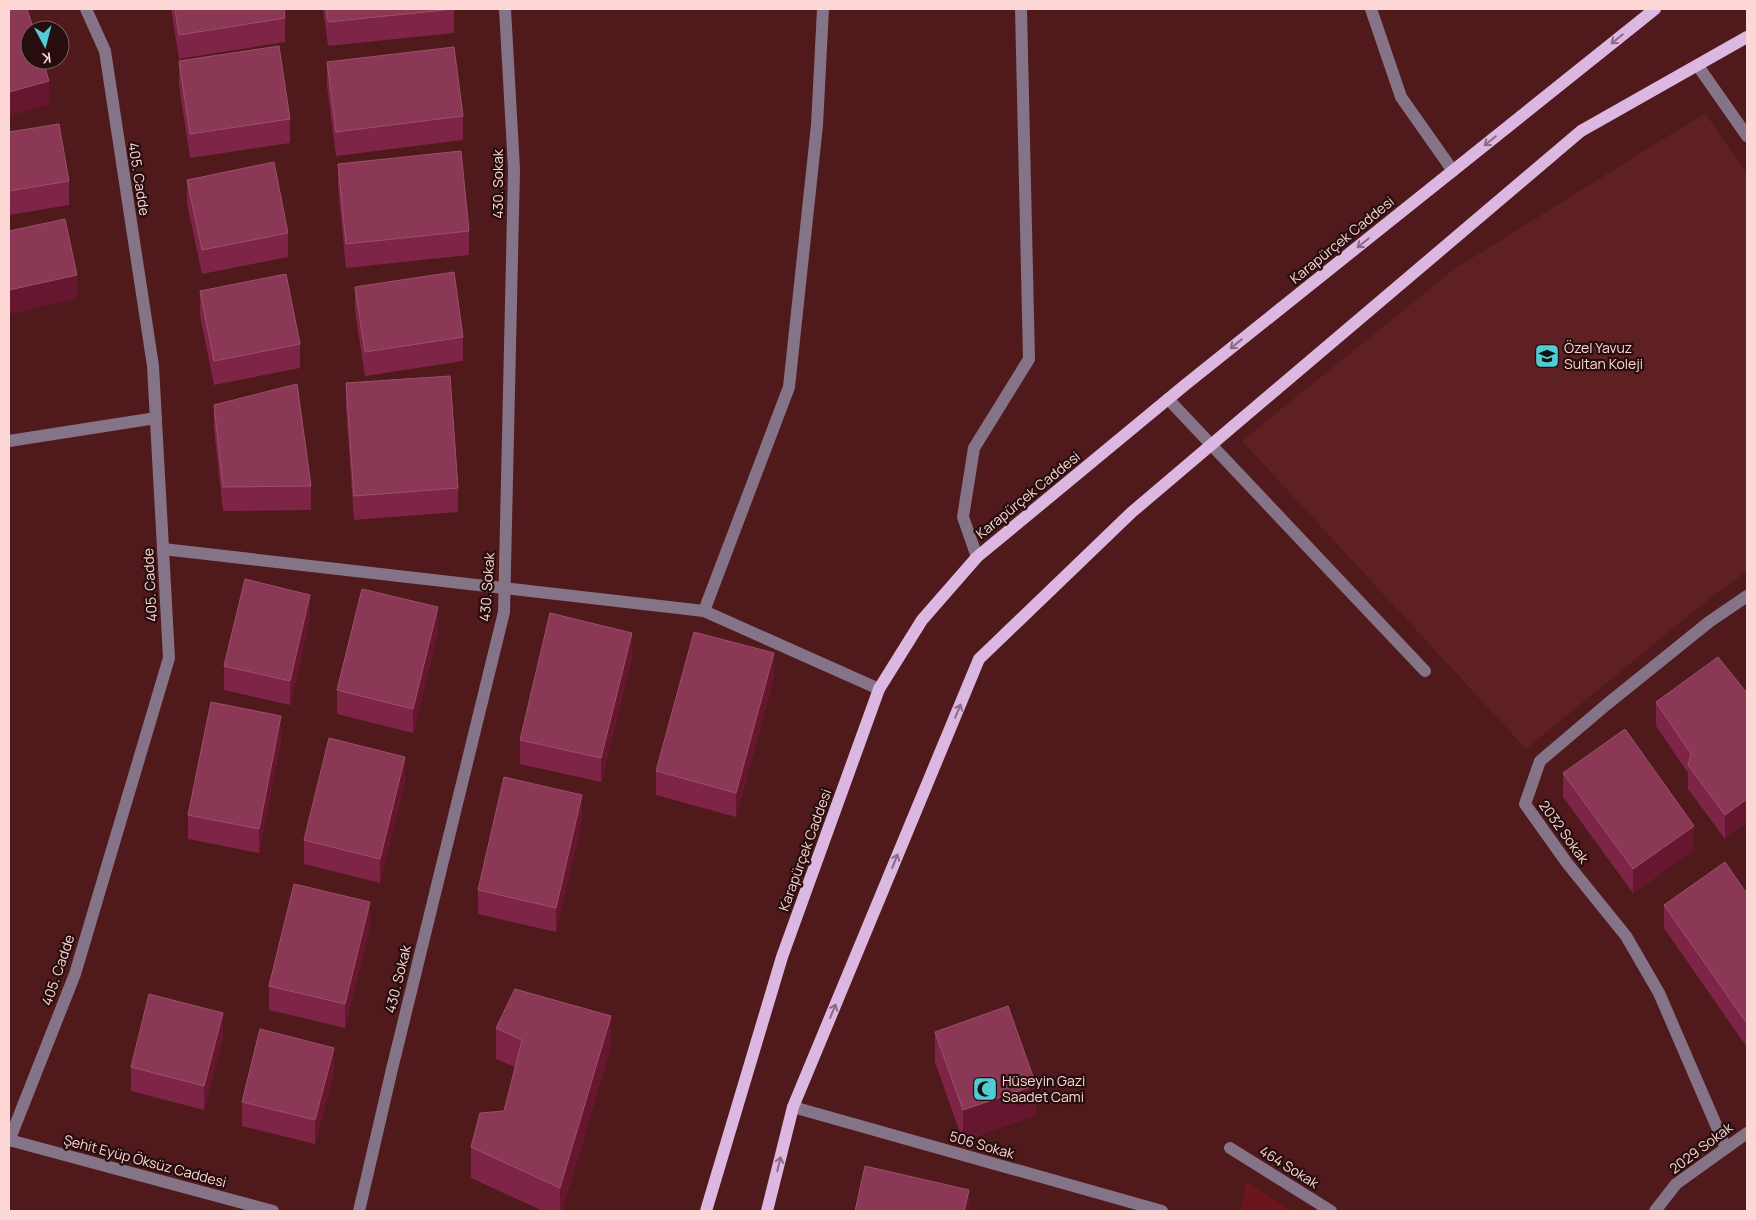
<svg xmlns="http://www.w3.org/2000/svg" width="1756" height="1220" viewBox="0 0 1756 1220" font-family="Manrope,sans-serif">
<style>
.built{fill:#5e2022}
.green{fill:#6b161c}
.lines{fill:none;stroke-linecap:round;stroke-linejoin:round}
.minor{stroke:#857387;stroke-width:12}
.major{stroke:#dbb7e1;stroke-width:12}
.wall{fill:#7e2447}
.shaded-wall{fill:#66172f}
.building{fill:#8b3756;stroke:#9d506a}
.oneway{stroke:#8a6b82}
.labels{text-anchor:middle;stroke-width:4.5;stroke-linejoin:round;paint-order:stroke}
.street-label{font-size:14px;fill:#fcd7d5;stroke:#270e0e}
.poi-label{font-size:14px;fill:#fcd7d5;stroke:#270e0e;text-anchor:start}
</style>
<rect width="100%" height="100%" fill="#50191b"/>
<path class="built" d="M1705,113L1747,173V571L1709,599L1526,749L1242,441L1453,270Z"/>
<path class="green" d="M1246,1182L1292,1211H1241Z"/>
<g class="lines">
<g class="minor">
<path d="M1371,9L1401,97L1453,171"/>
<path d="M1698,66L1747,136"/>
<path d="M1168,399L1425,671"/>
<path d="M9,441L156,418"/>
<path d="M163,549L704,611L879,689"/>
<path d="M977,557L963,517L974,448L1029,359L1021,9"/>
<path d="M704,611L789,387L817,125L823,9"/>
<path d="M793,1107L1162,1211"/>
<path d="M9,1140L273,1211"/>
<path d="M9,1141L75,974L169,658L153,366L105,51L86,9"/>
<path d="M1230,1148L1331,1211"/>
<path d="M1726,1148L1659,993L1626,936L1567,863L1525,804L1540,761L1606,705L1709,622L1747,596"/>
<path d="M359,1211L392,1069L504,612L514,169L505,9"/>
<path d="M1655,1211L1676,1184L1747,1133"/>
</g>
<g class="major">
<path d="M706,1211L782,957L879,689L922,620L977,557L1185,385L1655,9"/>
<path d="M767,1211L793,1107L979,659L1132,512L1581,131L1747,37"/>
</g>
</g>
<g class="wall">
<path d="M171,9H284L285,18V42L179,59Z"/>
<path d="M323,9H454V33L328,46Z"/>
<path d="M179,61L290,119V143L190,158L179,85Z"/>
<path d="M327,62L463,116V140L336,156L327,86Z"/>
<path d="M9,132L69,181V205L9,215Z"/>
<path d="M338,164L469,231V255L346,268L338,188Z"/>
<path d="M187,180L288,233V257L202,274L187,204Z"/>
<path d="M355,287L463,337V361L365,376L355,311Z"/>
<path d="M200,291L300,344V368L214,385L200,315Z"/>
<path d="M346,383L458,488V512L354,520L346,407Z"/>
<path d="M214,405L311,486V510L223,511L214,429Z"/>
<path d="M310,619L290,705L224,690V666Z"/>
<path d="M438,631L413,733L337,714V690Z"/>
<path d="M632,657L601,782L520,764V740Z"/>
<path d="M774,677L736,817L656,795V771Z"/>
<path d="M1747,693L1725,839L1688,789V773L1656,726V702Z"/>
<path d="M281,740L259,853L188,839V815Z"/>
<path d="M1563,773L1694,850L1633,893L1563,797Z"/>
<path d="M405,781L380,883L304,864V840Z"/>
<path d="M582,819L556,932L478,914V890Z"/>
<path d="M1747,894L1746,1046L1664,928V905Z"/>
<path d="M370,926L345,1028L269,1010V986Z"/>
<path d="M496,1028L611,1046L562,1211H543L471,1178V1147L504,1111L515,1067L496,1059Z"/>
<path d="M935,1032L1036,1115L963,1141L935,1062Z"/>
<path d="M223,1037L204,1110L131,1091V1067Z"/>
<path d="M334,1071L315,1144L242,1126V1102Z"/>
</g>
<g class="shaded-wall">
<path d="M49,81V105L9,116V92Z"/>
<path d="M77,275V299L9,314V290Z"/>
<path d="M310,595V619L290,705V681Z"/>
<path d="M438,607V631L413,733V709Z"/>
<path d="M632,633V657L601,782V758Z"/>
<path d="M774,653V677L736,817V793Z"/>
<path d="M281,716V740L259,853V829Z"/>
<path d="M405,757V781L380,883V859Z"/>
<path d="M582,795V819L556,932V908Z"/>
<path d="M1747,799V823L1725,839V815Z"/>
<path d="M1694,826V850L1633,893V869Z"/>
<path d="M370,902V926L345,1028V1004Z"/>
<path d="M223,1013V1037L204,1110V1086Z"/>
<path d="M611,1016V1046L562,1211H560V1188Z"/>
<path d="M1746,1022H1747V1045L1746,1046Z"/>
<path d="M334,1048V1071L315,1144V1120Z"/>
<path d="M1036,1085V1115L963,1141V1110Z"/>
<path d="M969,1190V1211H964Z"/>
</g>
<g class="building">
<path d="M9,9H27L34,30H30V60H43L49,81L9,92Z"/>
<path d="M175,9H284L285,18L179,35Z"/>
<path d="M326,9H454L328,22Z"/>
<path d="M279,46L290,119L190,134L179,61Z"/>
<path d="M454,47L463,116L336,132L327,62Z"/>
<path d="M59,124L69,181L9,191V132Z"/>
<path d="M461,151L469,231L346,244L338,164Z"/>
<path d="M274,162L288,233L202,250L187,180Z"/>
<path d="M65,219L77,275L9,290V231Z"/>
<path d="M454,272L463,337L365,352L355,287Z"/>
<path d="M286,274L300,344L214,361L200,291Z"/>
<path d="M450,376L458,488L354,496L346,383Z"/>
<path d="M297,384L311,486L223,487L214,405Z"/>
<path d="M245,579L310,595L290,681L224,666Z"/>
<path d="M362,589L438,607L413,709L337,690Z"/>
<path d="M550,613L632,633L601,758L520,740Z"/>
<path d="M694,632L774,653L736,793L656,771Z"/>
<path d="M1718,657L1747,693V799L1725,815L1688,765L1691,754L1656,702Z"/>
<path d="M211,702L281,716L259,829L188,815Z"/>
<path d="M1625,729L1694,826L1633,869L1563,773Z"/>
<path d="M329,738L405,757L380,859L304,840Z"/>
<path d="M504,777L582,795L556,908L478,890Z"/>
<path d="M1725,862L1747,894V1022H1746L1664,905Z"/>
<path d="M294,884L370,902L345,1004L269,986Z"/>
<path d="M515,989L611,1016L560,1188L471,1147L480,1113L504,1111L522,1040L496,1028Z"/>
<path d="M149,994L223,1013L204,1086L131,1067Z"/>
<path d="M1008,1006L1036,1085L963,1110L935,1032Z"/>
<path d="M260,1029L334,1048L315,1120L242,1102Z"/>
<path d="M865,1166L969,1190L964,1211H855Z"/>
</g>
<defs><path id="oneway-shaft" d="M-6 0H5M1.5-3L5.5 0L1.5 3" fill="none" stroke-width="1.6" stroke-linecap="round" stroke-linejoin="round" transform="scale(1.25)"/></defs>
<g class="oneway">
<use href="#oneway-shaft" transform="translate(1617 39) rotate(141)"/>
<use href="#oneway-shaft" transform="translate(1490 141) rotate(141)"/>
<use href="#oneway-shaft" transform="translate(1363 243) rotate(141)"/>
<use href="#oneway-shaft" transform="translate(1236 344) rotate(141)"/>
<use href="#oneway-shaft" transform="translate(958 711) rotate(-67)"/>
<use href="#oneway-shaft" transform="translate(895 861) rotate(-68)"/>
<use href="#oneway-shaft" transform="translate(833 1011) rotate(-68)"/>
<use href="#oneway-shaft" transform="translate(779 1164) rotate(-76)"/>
</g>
<defs>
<symbol id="university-square" viewBox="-11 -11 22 22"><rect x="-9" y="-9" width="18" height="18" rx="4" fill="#51ccd5" stroke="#270e0e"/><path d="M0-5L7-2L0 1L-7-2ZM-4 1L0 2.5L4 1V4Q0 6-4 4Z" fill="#111"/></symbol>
<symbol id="mosque-square" viewBox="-11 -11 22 22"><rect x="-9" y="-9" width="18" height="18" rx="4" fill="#51ccd5" stroke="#270e0e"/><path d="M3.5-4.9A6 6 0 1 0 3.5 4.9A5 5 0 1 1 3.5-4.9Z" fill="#111"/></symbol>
</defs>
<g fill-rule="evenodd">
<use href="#university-square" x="1533" y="342" width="28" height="28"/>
<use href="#mosque-square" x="971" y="1075" width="28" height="28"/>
</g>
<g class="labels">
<g class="street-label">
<text transform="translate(139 179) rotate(81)" y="5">405. Cadde</text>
<text transform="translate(498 184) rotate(-90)" y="5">430. Sokak</text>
<text transform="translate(1342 240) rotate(-39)" y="5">Karapürçek Caddesi</text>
<text transform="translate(1028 495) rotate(-39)" y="5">Karapürçek Caddesi</text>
<text transform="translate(150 585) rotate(-93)" y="5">405. Cadde</text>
<text transform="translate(487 587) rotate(-86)" y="5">430. Sokak</text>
<text transform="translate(1564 832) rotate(54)" y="5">2032 Sokak</text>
<text transform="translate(805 850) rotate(-70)" y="5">Karapürçek Caddesi</text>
<text transform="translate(58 970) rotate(-71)" y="5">405. Cadde</text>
<text transform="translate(398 979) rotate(-76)" y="5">430. Sokak</text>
<text transform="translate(982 1145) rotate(16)" y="5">506 Sokak</text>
<text transform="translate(1701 1148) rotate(-37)" y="5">2029 Sokak</text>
<text transform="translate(145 1161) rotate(15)" y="5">Şehit Eyüp Öksüz Caddesi</text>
<text transform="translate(1289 1167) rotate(32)" y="5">464 Sokak</text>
</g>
<g class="poi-label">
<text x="1564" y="353">Özel Yavuz<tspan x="1564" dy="16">Sultan Koleji</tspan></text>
<text x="1002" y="1086">Hüseyin Gazi<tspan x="1002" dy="16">Saadet Cami</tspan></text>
</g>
</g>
<rect width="1756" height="1220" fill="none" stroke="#fcd7d5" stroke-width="20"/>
<g transform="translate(45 45) rotate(173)"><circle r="24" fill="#270e0e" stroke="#7c5e5e"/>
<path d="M0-4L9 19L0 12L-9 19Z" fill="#51ccd5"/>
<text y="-8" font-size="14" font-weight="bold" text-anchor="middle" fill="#fcd7d5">K</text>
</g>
</svg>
